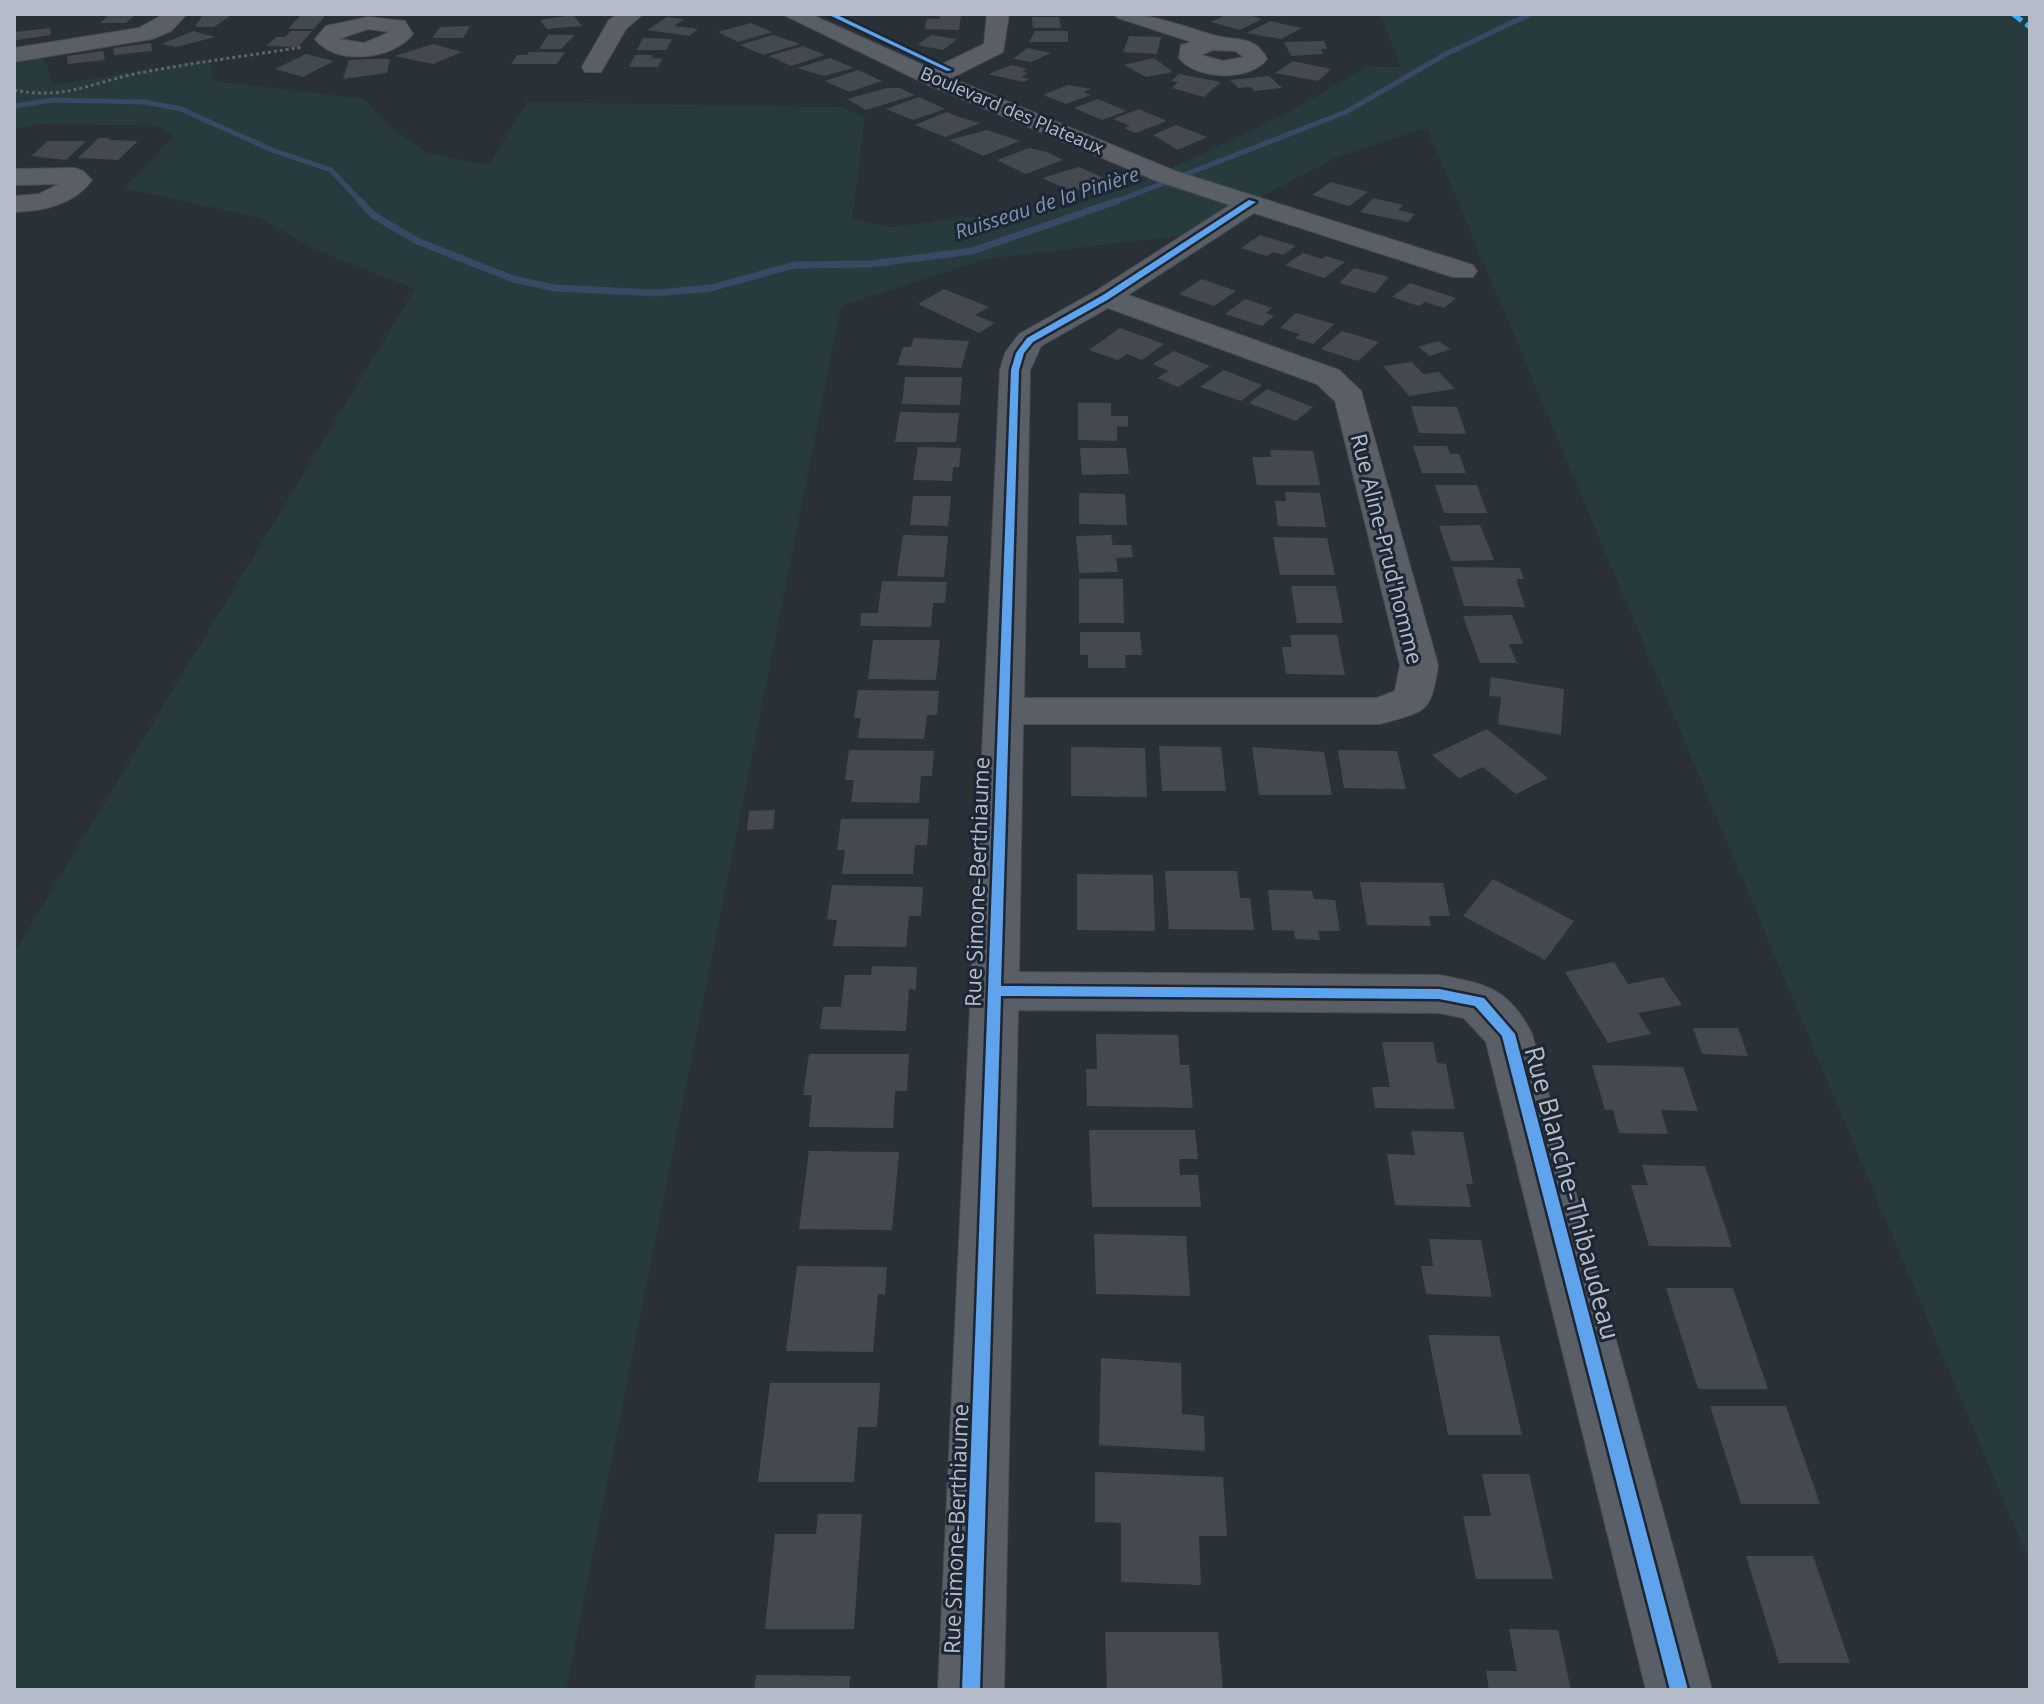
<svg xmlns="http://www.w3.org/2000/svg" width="2044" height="1704" viewBox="0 0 2044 1704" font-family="'Open Sans',sans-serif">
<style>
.green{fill:#273a3e}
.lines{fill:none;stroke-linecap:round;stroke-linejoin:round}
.stream-far1{stroke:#384963;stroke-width:5}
.stream{stroke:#384963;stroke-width:7}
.building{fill:#444950}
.minor-casing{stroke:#484c53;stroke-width:2}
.path{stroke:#5d636a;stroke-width:3;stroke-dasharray:3 3;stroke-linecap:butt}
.minor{fill:#5a5e66;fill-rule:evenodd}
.quiet{stroke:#3fa9f5;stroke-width:5;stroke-dasharray:11 5;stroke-linecap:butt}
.cycleway-casing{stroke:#1d2633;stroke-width:5}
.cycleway{fill:#60a3ed;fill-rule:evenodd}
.labels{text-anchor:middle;stroke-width:6;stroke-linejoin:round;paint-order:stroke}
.far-street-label{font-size:18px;fill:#b4bcc9;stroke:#1d2633}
.far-water-label{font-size:20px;font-style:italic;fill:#7c92b1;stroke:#1d2633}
.street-label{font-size:22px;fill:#b4bcc9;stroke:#1d2633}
.near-street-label{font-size:26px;fill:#b4bcc9;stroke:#1d2633}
</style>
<rect width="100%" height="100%" fill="#2a3038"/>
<path class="green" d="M1380,14H2030V1563L1427,128L1335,158L1188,235L987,259L841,306L566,1690H14V953L415,289L312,248L260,218L124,188L174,136L157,126L37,124L14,129V55L42,50L53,85L210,60L213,81L365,99L384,122L427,153L489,165L527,102L842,107L865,117L852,219L891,227L999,213L1066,208L1138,184L1278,118L1369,66L1401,67Z"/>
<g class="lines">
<g class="stream-far1">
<path d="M14,106L53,100L144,102L181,109L272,150L331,170L362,203"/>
<path d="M1112,203L1346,112L1446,54L1530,14"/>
</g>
<path class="stream" d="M360,201L373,215L417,241L513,279L555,288L656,293L711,288L794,265L871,264L972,251L1117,201"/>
</g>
<g class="building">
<path d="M136,14L126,23H100L109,15Z"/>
<path d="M1228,14L1249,15L1262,19L1240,30L1211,22Z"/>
<path d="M573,15L582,26L547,29L540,20Z"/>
<path d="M202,16H230L214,27H195Z"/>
<path d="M300,16H325L314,29H288Z"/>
<path d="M940,16H961L959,30L925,29L927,19H940Z"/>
<path d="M667,17L684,19L674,26L698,29L689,36L647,30Z"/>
<path d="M1032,17H1059L1061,28H1033Z"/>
<path d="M1270,21L1292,26L1302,28L1281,39L1247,33Z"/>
<path d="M751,23L772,32L738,42L718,32Z"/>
<path d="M470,26L463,38H432L440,27Z"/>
<path d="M50,28L51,35L16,40L15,32Z"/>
<path d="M193,31L215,37L176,47L162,44Z"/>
<path d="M291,31H312L298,47L267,46L276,37H285Z"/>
<path d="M1035,31H1068V42H1029Z"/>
<path d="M548,35H575L561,49H539Z"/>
<path d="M773,35L800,44L763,55L740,45Z"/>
<path d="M931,35L957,39L943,50L917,45Z"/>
<path d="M1129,36L1161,37L1157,54L1123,52Z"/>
<path d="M643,38L672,39L666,50H637Z"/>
<path d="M1324,41L1327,49H1321L1323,54L1291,56L1284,42Z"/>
<path d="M151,43L152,51L114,55L113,48Z"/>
<path d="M433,44L462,52L433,64L395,56Z"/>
<path d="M803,46L825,55L791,66L769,56Z"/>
<path d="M1027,48L1051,53L1031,62L1013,59Z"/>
<path d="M103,51L105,60L68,64L67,56Z"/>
<path d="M529,52H565L557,64H511L517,55H527Z"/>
<path d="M306,54L334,61L303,77L275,69Z"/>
<path d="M635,55H653L651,58L662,59L658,67H629Z"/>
<path d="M830,58L854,68L824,76L797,68Z"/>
<path d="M1154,58L1173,72L1146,77L1124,65Z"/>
<path d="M369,59H390L387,73L343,79L349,60Z"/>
<path d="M1293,61L1331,69L1318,81L1275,73Z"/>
<path d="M1012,65L1027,69L1022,72L1028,73L1021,77L1029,79L1024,82L988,74Z"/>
<path d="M858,70L882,81L849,92L825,81Z"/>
<path d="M1179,74L1221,82L1204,97L1172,88L1178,82L1171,81Z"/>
<path d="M1269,76L1282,88L1255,91L1250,87L1238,88L1230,80Z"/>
<path d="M1068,85L1091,89L1084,92L1091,95L1066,104L1043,95Z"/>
<path d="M887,88H900L915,95L866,110L847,99Z"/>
<path d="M919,97L945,109L913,120L886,109Z"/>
<path d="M1098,99L1126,111L1102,120L1074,108Z"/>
<path d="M1139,109L1167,121L1135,133L1124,128L1130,126L1113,119Z"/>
<path d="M947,112L962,118L980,123L945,137L915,125Z"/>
<path d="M1176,125L1207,137L1178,150L1153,135Z"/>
<path d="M987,130L1020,141L983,156L949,140Z"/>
<path d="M99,138H110L108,140L138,141L118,160L78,158Z"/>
<path d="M48,141H86L66,160L31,156Z"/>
<path d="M1029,148L1047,152L1063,160L1026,174L997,160Z"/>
<path d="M1079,167L1106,179L1073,192L1042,178Z"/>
<path d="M1331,182L1368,192L1349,206L1312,195Z"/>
<path d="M1373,198L1403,205L1398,210L1415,214L1408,222L1360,212Z"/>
<path d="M1260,235L1296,246L1283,255L1273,252L1267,256L1241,248Z"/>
<path d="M1303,253L1322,259L1326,256L1345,262L1324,278L1285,265Z"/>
<path d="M1354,268L1389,277L1375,293L1339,283Z"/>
<path d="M1202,279L1236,291L1214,306L1179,294Z"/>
<path d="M1410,283L1456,298L1444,308L1425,302L1419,306L1392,297Z"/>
<path d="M944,289L989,307L975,315L995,323L979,333L918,304Z"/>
<path d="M1245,299L1272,308L1266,313L1274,316L1262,326L1225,314Z"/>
<path d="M1296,313L1334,324L1313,344L1295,338L1300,334L1280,328Z"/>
<path d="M1120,328L1164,344L1142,360L1127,354L1118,360L1089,350Z"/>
<path d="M1342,331L1379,342L1358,361L1321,349Z"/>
<path d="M914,338L969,341L961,368L897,365L903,347H911Z"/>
<path d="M1438,341L1451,349L1430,356L1418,347Z"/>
<path d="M1174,351L1210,366L1178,387L1157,378L1169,371L1153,364Z"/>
<path d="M1412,362L1423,374L1439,372L1455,389L1409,396L1383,366Z"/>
<path d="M1224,370L1262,385L1241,401L1200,387Z"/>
<path d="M905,377H962L960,405L902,404Z"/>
<path d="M1267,389L1313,407L1296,421L1249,403Z"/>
<path d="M1078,403H1111V416H1128V427L1117,426V441L1078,440Z"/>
<path d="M1411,406L1457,407L1466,434L1419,433Z"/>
<path d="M900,412L959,413L956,442H895Z"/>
<path d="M1413,446H1447L1450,454H1459L1466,473H1422Z"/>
<path d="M918,447L961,448L959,467H953L952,481L913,480Z"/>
<path d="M1080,448H1126L1129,474L1082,475Z"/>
<path d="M1270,450L1313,451L1320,485H1257L1252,457H1271Z"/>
<path d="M1435,485H1477L1487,513H1444Z"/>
<path d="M1285,492L1320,493L1326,527L1278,526L1275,501H1286Z"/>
<path d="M1079,493L1125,494L1127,525L1079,524Z"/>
<path d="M913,496H951L948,526L910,525Z"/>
<path d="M1480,525L1494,560L1451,561L1439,526Z"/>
<path d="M903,535L948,536L944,577L897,576Z"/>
<path d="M1111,535L1113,545H1131L1133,557L1116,558L1118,572L1079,573L1076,536Z"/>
<path d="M1273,537L1327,538L1335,575H1280Z"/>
<path d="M1452,567L1520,568L1524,579H1516L1525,607L1464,606Z"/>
<path d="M1079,579H1123L1124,623H1079Z"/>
<path d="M882,581L947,582L945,603H933L931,627L860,626L861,613H878Z"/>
<path d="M1291,586H1336L1343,623H1297Z"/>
<path d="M1512,615L1523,644H1509L1517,663H1480L1463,616Z"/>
<path d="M1080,632H1140L1142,655H1125L1126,668H1088V655H1080Z"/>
<path d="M1290,635H1337L1345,675L1286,674L1282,647H1292Z"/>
<path d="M873,640H940L936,680L868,679Z"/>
<path d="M1491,677L1564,689L1561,735L1498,724L1501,697L1489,696Z"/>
<path d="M858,690L939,691L937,715H927L924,739L858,738L861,718H854Z"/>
<path d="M1487,729L1548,778L1516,794L1483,767L1459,778L1432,755Z"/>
<path d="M1159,746L1221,747L1226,791H1162Z"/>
<path d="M1071,747L1145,748L1147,797L1071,796Z"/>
<path d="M1252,747L1324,752L1332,795H1259Z"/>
<path d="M849,750L934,751L932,776H921L919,803L851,802L854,780H845Z"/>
<path d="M1338,750L1397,751L1406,789L1344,788Z"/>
<path d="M775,810L773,829L747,830L749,811Z"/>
<path d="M841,819H929L927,845H915L913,874H842L845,850H837Z"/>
<path d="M1165,871H1237L1240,898H1250L1254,930L1169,929Z"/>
<path d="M1077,874L1153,875L1155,931L1077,930Z"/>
<path d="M1493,879L1574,921L1545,960L1463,916Z"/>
<path d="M1360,882L1443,883L1450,916H1429L1431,926L1367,925Z"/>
<path d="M832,885L923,887L921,916H909L906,947L833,946L837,920L827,919Z"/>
<path d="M1268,890L1312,891L1314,899L1335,900L1340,931H1318L1320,940L1295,939L1294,931L1272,930Z"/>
<path d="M1614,962L1628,984L1663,977L1682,1005L1638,1013L1651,1034L1608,1043L1565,972Z"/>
<path d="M872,966L917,967L916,990L909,989L906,1031L820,1029L823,1007H841L845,975H871Z"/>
<path d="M1693,1028H1738L1748,1056L1702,1054Z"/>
<path d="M1096,1034L1178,1035L1180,1065H1189L1193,1108L1087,1106L1086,1069H1097Z"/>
<path d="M1382,1042H1433L1437,1063L1446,1064L1455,1109L1375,1108L1372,1087H1390Z"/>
<path d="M809,1054H909L907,1091H895L893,1128L809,1127L812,1095H803Z"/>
<path d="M1592,1065L1683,1067L1698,1111L1661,1110L1668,1134L1619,1133L1613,1110H1605Z"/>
<path d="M1089,1130H1195L1198,1159H1179L1180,1175H1198L1201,1207H1092Z"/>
<path d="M1411,1131L1463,1132L1473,1184H1466L1471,1207L1395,1205L1387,1154L1415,1155Z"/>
<path d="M809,1151L899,1152L892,1230L799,1229Z"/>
<path d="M1642,1165L1705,1166L1732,1247L1649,1246L1631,1185H1648Z"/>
<path d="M1094,1234L1186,1236L1190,1296L1096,1294Z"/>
<path d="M1429,1239L1481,1240L1492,1297L1426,1294L1421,1266H1433Z"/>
<path d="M797,1266L887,1267L885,1295L878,1294L873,1352L786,1351Z"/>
<path d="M1666,1288H1733L1768,1389H1698Z"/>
<path d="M1428,1335L1499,1336L1522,1435H1448Z"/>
<path d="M1101,1358L1181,1363L1182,1414L1204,1416L1205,1451L1099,1445Z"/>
<path d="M770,1383H880L877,1427H858L854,1482H758Z"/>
<path d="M1710,1406H1786L1820,1504H1741Z"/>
<path d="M1095,1472L1223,1477L1227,1536H1199L1201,1585L1121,1582V1523L1095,1522Z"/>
<path d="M1482,1474H1529L1553,1579H1476L1463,1516H1491Z"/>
<path d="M818,1514H862L854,1629H765L775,1534H816Z"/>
<path d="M1746,1556H1813L1850,1663H1779Z"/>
<path d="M1509,1629L1558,1630L1571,1690H1489L1486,1671H1517Z"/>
<path d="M1105,1632H1218L1223,1690H1107Z"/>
<path d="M756,1675L850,1676L849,1690H754Z"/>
</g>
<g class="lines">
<defs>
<g id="minor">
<path d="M164,14H187L171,31L152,39L14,62V48L139,28Z"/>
<path d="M618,14H643L626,29L601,72H585L582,67L609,20Z"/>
<path d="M782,14H810L932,69L984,44L987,14H1009L1003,52L951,78L1175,171L1473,265L1477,271L1473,277H1453L1254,213L1128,295L1339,370L1361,391L1438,665C1431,713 1427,711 1380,724H1023L1019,972L1439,975C1486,984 1509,988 1532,1034L1712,1690H1646L1486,1042L1464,1018L1439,1013L1018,1010L1004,1690H938L1000,370L1005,353L1019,334L1096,291L1230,205L1157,181L924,83ZM1108,308L1317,384L1335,401L1400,665L1395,691L1377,698H1024L1030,370L1041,346Z"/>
<path d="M1114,14C1155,14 1175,24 1213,35C1235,42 1255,34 1267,59C1250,82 1196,80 1179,58L1181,45L1192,42L1118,18ZM1213,50L1235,51L1244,57L1223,61L1201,55Z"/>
<path d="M368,17L405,21L413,34C393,60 335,66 315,39L326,26ZM368,29L390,32L364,43L339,39Z"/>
<path d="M74,168L83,171L92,180C74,205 43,211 14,212V196L39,194L59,184L14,185V169Z"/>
</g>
</defs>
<use href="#minor" class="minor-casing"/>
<path class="path" d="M14,90C62,100 89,84 134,74C189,63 247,56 303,47"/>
<use href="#minor" class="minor"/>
<path class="quiet" d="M2013,14L2030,27"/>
<defs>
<g id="cycleway">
<path d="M827,14H835L952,70L947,71Z"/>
<path d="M1249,200L1256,202L1109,299L1033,342L1024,353L1019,370L1001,986L1439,989L1484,998L1515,1034L1688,1690H1670L1502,1036L1475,1006L1439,999L1001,996L980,1690H962L1011,370L1016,353L1027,338L1103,295Z"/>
</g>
</defs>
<use href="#cycleway" class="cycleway-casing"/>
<use href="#cycleway" class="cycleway"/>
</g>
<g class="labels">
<g class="far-street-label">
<text transform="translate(1012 111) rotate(23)" y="6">Boulevard des Plateaux</text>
</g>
<g class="far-water-label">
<text transform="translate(1047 203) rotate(-18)" y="7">Ruisseau de la Pinière</text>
</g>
<g class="street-label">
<text transform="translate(1387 549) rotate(76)" y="8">Rue Aline-Prud'homme</text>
<text transform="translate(977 882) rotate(-88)" y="8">Rue Simone-Berthiaume</text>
<text transform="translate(956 1529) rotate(-88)" y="8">Rue Simone-Berthiaume</text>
</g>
<g class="near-street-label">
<text transform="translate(1572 1193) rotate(75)" y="9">Rue Blanche-Thibaudeau</text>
</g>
</g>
<rect width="2044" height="1704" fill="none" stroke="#b4bcc9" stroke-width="32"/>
</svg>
